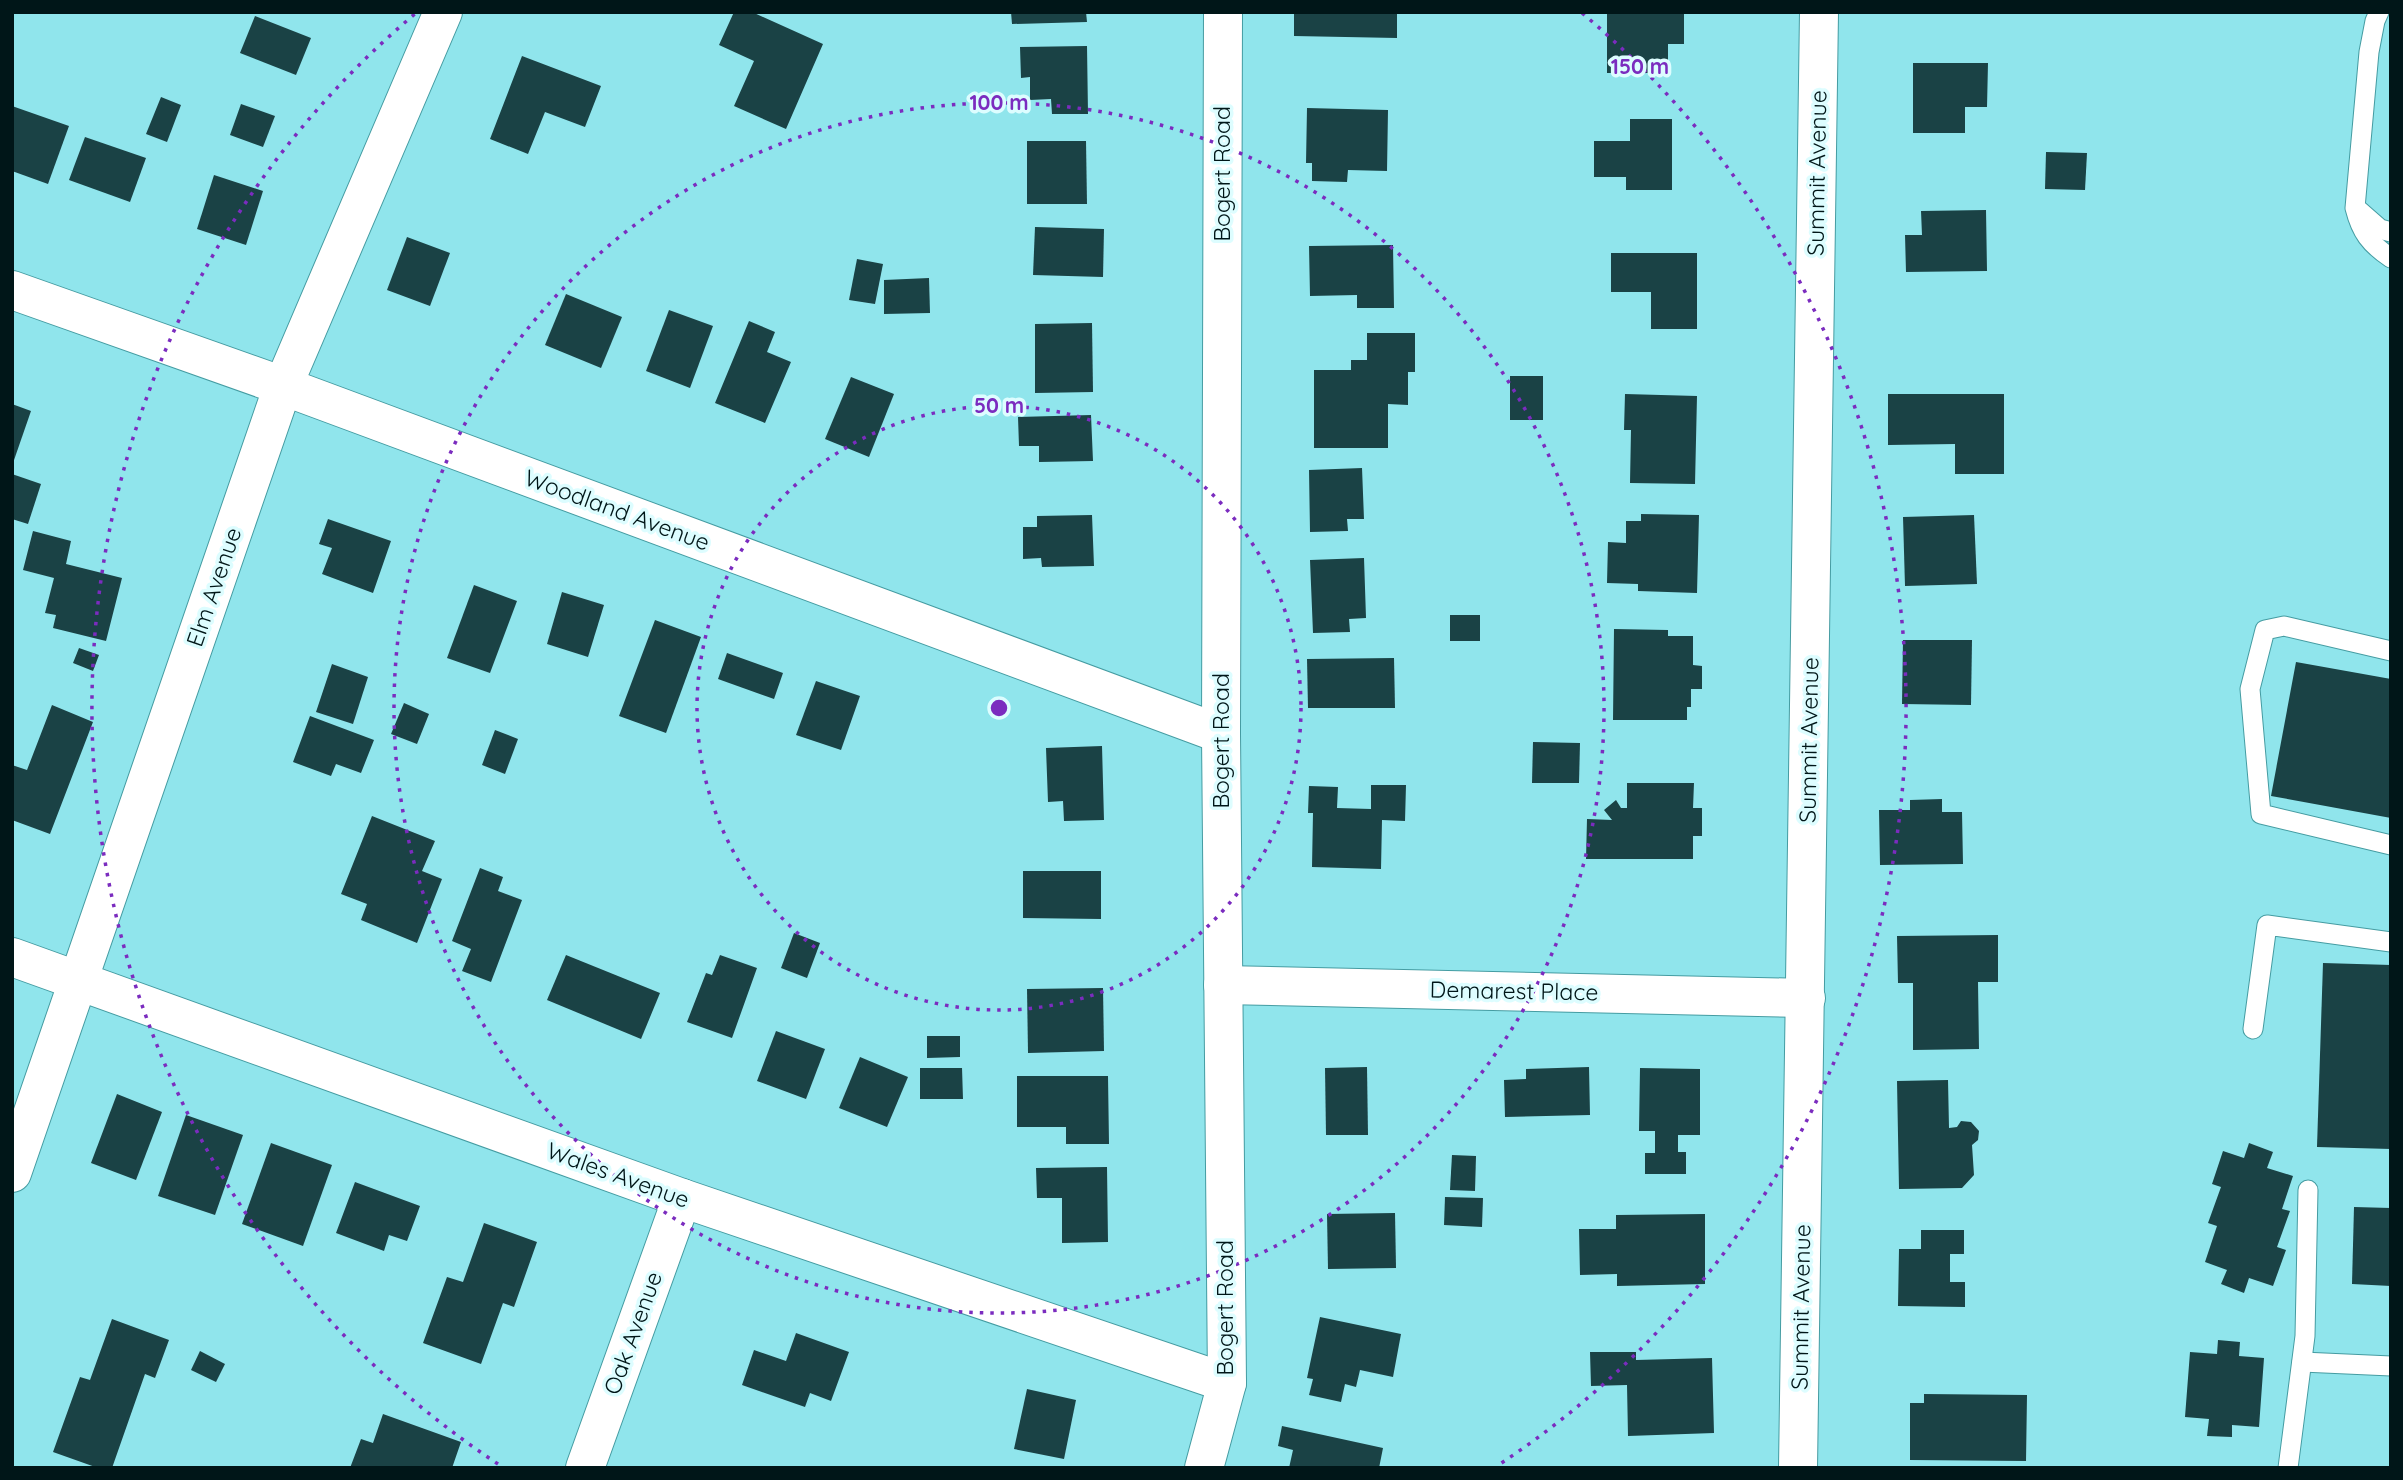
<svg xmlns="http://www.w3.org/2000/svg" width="2403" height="1480" viewBox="0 0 2403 1480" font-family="Quicksand,sans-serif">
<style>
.building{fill:#1a4245}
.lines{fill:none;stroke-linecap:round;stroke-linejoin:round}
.service-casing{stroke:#459ca2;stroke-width:21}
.minor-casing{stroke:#459ca2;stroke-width:40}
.service{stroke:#fff;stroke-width:19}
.minor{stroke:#fff;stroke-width:38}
.ring{fill:none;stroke:#7b2cbf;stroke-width:3.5;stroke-dasharray:3.5 7}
.labels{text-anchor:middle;stroke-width:7;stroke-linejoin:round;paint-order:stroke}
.street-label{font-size:23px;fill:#001618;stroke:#ddfdff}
.centre{fill:#7b2cbf;stroke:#ddfdff;stroke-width:3.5}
.ring-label{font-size:21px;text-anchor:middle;font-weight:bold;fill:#7b2cbf;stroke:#ddfdff;stroke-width:7;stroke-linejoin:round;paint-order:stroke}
</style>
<rect width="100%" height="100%" fill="#90e5ec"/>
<g class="building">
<path d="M734,12H752L823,44L786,129L734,106L754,61L719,45Z"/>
<path d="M1011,12H1086L1087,22L1012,24Z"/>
<path d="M1294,12H1397V38L1294,36Z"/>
<path d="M1607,12H1684V44H1668V73H1607Z"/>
<path d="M255,16L311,38L296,75L240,53Z"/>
<path d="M1087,46L1088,114H1052L1051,99L1030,100V77L1021,78L1020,47Z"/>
<path d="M522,56L601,86L585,127L545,112L528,154L490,139Z"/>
<path d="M1913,63H1988L1987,107H1965V133H1913Z"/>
<path d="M161,97L181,105L167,142L146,134Z"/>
<path d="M241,104L275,116L263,147L230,135Z"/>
<path d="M12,106L69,126L48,184L12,171Z"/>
<path d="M1307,108L1388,110L1387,171L1348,170L1347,182L1312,181V163H1306Z"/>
<path d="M1630,119H1672V190H1626V177H1594V141H1630Z"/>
<path d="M85,137L146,158L130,202L69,180Z"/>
<path d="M1027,141H1086L1087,204H1027Z"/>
<path d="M2046,152L2087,153L2085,190L2045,189Z"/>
<path d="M214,175L263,191L246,245L197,229Z"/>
<path d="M1986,210L1987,271L1906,272L1905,235H1922L1921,211Z"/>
<path d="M1035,227L1104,229L1103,277L1033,275Z"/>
<path d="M407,237L450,253L430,306L387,290Z"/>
<path d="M1393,245L1394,308H1357V295L1310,296L1309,246Z"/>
<path d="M1611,253H1697V329H1651V292H1611Z"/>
<path d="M857,259L883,264L875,304L849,300Z"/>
<path d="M929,278L930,313L884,314V280Z"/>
<path d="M566,294L622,317L601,368L545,345Z"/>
<path d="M669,310L713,326L690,388L646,371Z"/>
<path d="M749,321L775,332L767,352L791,362L765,423L715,403Z"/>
<path d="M1092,323L1093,392L1035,393V324Z"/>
<path d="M1367,333H1415V372H1408V405L1388,404V448H1314V370H1351V360H1367Z"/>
<rect x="1510" y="376" width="33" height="44"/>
<path d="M851,377L894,394L869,457L825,439Z"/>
<path d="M1625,394L1697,396L1695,484L1630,483L1631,430H1624Z"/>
<path d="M1888,394H2004V474H1955V444L1888,445Z"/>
<path d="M12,404L31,411L13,463H12Z"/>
<path d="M1091,415L1093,461L1039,462V446H1019L1018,417Z"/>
<path d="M1362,468L1364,519H1347L1348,531L1310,532L1309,470Z"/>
<path d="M12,474L41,484L28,524L12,519Z"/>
<path d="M1641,514L1699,515L1697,593L1638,591V584L1607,583L1608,542L1626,543V521H1641Z"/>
<path d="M1092,515L1094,566L1042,567L1041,558L1023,559V527H1037V516Z"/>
<path d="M1974,515L1977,584L1905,586L1903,517Z"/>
<path d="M328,519L391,541L373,593L322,574L332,548L319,544Z"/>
<path d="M33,531L71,541L66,564L122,578L106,641L53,628L56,615L45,613L54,578L23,570Z"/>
<path d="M1364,558L1366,618L1349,619L1350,632L1313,633L1310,560Z"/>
<path d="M474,585L517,601L490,673L447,658Z"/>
<path d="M562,592L604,605L588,657L547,644Z"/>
<rect x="1450" y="615" width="30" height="26"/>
<path d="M655,620L701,637L666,733L619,716Z"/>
<path d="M1614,629L1668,630V636H1693V665L1702,666V689H1691V707H1687V720H1613Z"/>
<path d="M1903,640H1972L1971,705L1902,704Z"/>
<path d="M79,648L99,655L93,671L73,663Z"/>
<path d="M727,653L783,673L774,699L718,679Z"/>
<path d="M1394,658L1395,708H1308L1307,659Z"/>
<path d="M2296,662L2391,679V818L2271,796Z"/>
<path d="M332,664L368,677L353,724L316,712Z"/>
<path d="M816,681L860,696L841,750L796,735Z"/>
<path d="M404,703L429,714L417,744L391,734Z"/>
<path d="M52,705L93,722L50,834L12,820V765L27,770Z"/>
<path d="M310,716L374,740L361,773L336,764L331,776L293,762Z"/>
<path d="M495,730L518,739L505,774L482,765Z"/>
<path d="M1533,742L1580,743L1579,783H1532Z"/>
<path d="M1102,746L1104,820L1064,821L1063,801L1048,802L1046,748Z"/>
<path d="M1627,783H1694L1693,808H1702V836H1693V859H1586L1587,819L1612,820L1604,810L1616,800L1621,808H1627Z"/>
<path d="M1371,785H1406L1405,821L1382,820L1381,869L1312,867L1313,813H1308L1309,786L1338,787L1337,808L1371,809Z"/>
<path d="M1942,799V812H1962L1963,864L1880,865L1879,810H1910V800Z"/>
<path d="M372,816L435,841L422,871L442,879L417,943L361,920L367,904L341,894Z"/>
<path d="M480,868L503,877L498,891L522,900L491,982L462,971L471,949L452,941Z"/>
<path d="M1023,871H1101V919L1023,918Z"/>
<path d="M794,933L820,943L807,978L781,968Z"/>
<path d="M1998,935V982H1978L1979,1049L1913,1050V983H1898L1897,936Z"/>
<path d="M566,955L660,993L641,1039L547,1000Z"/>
<path d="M720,955L757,968L732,1038L687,1022L706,973L712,975Z"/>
<path d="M2323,963L2391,965V1149L2317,1147Z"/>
<path d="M1103,988L1104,1051L1028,1053L1027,989Z"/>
<path d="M776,1031L825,1049L806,1099L757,1081Z"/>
<path d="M927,1036H960V1057L927,1058Z"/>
<path d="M860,1057L908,1077L887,1127L839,1108Z"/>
<path d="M1367,1067L1368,1135H1326L1325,1068Z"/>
<path d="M1589,1067L1590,1115L1505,1117L1504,1080L1526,1079V1069Z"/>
<path d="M920,1068H962L963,1099H920Z"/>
<path d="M1640,1068L1700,1069V1135H1678V1152H1686V1174H1645V1153H1655V1131H1639Z"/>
<path d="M1017,1076H1108L1109,1144H1066V1127H1017Z"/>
<path d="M1948,1080L1949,1128L1957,1127L1961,1121L1971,1122L1979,1131L1978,1140L1972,1145L1974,1175L1962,1188L1899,1189L1897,1081Z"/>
<path d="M117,1094L162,1112L136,1180L91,1163Z"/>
<path d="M186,1115L243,1135L215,1215L158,1196Z"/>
<path d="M271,1143L332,1165L303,1246L242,1224Z"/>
<path d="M2249,1143L2273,1152L2267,1168L2293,1176L2282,1209L2290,1211L2277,1247L2286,1250L2273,1286L2249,1278L2244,1293L2221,1284L2227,1270L2205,1262L2217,1226L2208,1223L2221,1187L2212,1184L2223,1151L2244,1158Z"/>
<path d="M1452,1155L1476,1156L1475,1191L1450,1190Z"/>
<path d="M1107,1167L1108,1242L1062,1243V1198H1037L1036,1168Z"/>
<path d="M355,1182L420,1206L407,1241L389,1235L384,1251L336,1233Z"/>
<path d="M1445,1197L1483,1198L1482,1227L1444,1225Z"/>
<path d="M2354,1207L2391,1208V1286L2352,1284Z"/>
<path d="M1395,1213L1396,1268L1328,1269L1327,1214Z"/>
<path d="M1705,1214V1284L1617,1286V1274L1580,1275L1579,1229H1616V1215Z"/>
<path d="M484,1223L537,1242L514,1307L503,1303L481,1364L423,1343L447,1277L463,1282Z"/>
<path d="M1921,1230H1964V1254H1950V1282H1965V1307L1898,1306L1899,1249H1921Z"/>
<path d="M1320,1317L1401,1334L1393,1377L1360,1370L1356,1387L1345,1384L1341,1402L1309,1395L1313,1379L1307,1378Z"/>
<path d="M112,1319L169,1340L155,1378L145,1374L112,1468H98L53,1452L80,1377L90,1380Z"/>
<path d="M796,1333L849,1352L831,1401L810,1393L805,1407L742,1385L754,1350L786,1361Z"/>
<path d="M2218,1340L2240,1342L2239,1356L2264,1358L2259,1427L2232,1425V1437L2207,1436L2209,1419L2185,1417L2190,1352L2217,1354Z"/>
<path d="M200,1351L225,1364L216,1382L191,1370Z"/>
<path d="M1590,1352H1636V1360L1712,1358L1714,1433L1628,1436L1627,1385L1591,1386Z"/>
<path d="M1027,1389L1076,1400L1064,1459L1014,1449Z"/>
<path d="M1924,1394L2027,1395L2026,1461L1910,1460V1403H1924Z"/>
<path d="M383,1414L461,1442L452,1468H350L361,1439L373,1443Z"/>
<path d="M1282,1426L1383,1448L1379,1468H1289L1293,1450L1278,1446Z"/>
</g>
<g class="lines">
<defs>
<g id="service">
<path d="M2379,12L2375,21L2369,52L2355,208C2361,232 2370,244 2391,258"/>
<path d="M2356,208L2380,229L2391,232"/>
<path d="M2391,651L2284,626L2265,630L2250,689L2261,814L2391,845"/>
<path d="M2253,1029L2267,925L2391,942"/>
<path d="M2302,1362L2391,1366"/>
<path d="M2288,1468L2305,1336L2308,1190"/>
</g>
<g id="minor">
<path d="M12,290L283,386L1221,734"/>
<path d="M12,957L682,1198L1227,1383"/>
<path d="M1223,985L1806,998"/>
<path d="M12,1173L283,386L443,12"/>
<path d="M585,1468L682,1198"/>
<path d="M1204,1468L1227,1383L1221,734L1223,12"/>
<path d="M1798,1468L1819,12"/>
</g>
</defs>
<use href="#service" class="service-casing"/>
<use href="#minor" class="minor-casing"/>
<use href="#service" class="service"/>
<use href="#minor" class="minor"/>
</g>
<g class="ring">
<circle cx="999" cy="708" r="302"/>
<circle cx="999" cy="708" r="605"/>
<path d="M498 1464A907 907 0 0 1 416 13M1582 13A907 907 0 0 1 1500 1464"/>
</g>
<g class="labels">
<g class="street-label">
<text transform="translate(1817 173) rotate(-89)" y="8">Summit Avenue</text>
<text transform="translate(1222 174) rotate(-90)" y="8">Bogert Road</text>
<text transform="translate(617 510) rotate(20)" y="8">Woodland Avenue</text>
<text transform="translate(214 587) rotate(-71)" y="8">Elm Avenue</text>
<text transform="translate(1809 740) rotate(-89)" y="8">Summit Avenue</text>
<text transform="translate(1221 741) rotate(-90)" y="8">Bogert Road</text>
<text transform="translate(1514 991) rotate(1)" y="8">Demarest Place</text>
<text transform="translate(618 1175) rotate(20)" y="8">Wales Avenue</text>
<text transform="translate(1801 1307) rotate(-89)" y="8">Summit Avenue</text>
<text transform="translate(1225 1308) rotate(-90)" y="8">Bogert Road</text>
<text transform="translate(633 1333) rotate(-70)" y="8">Oak Avenue</text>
</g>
</g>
<circle cx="999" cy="708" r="10" class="centre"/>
<g class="ring-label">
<text x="1640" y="74">150 m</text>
<text x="999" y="110">100 m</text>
<text x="999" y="413">50 m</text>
</g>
<rect width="2403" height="1480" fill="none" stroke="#001618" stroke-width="28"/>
</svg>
